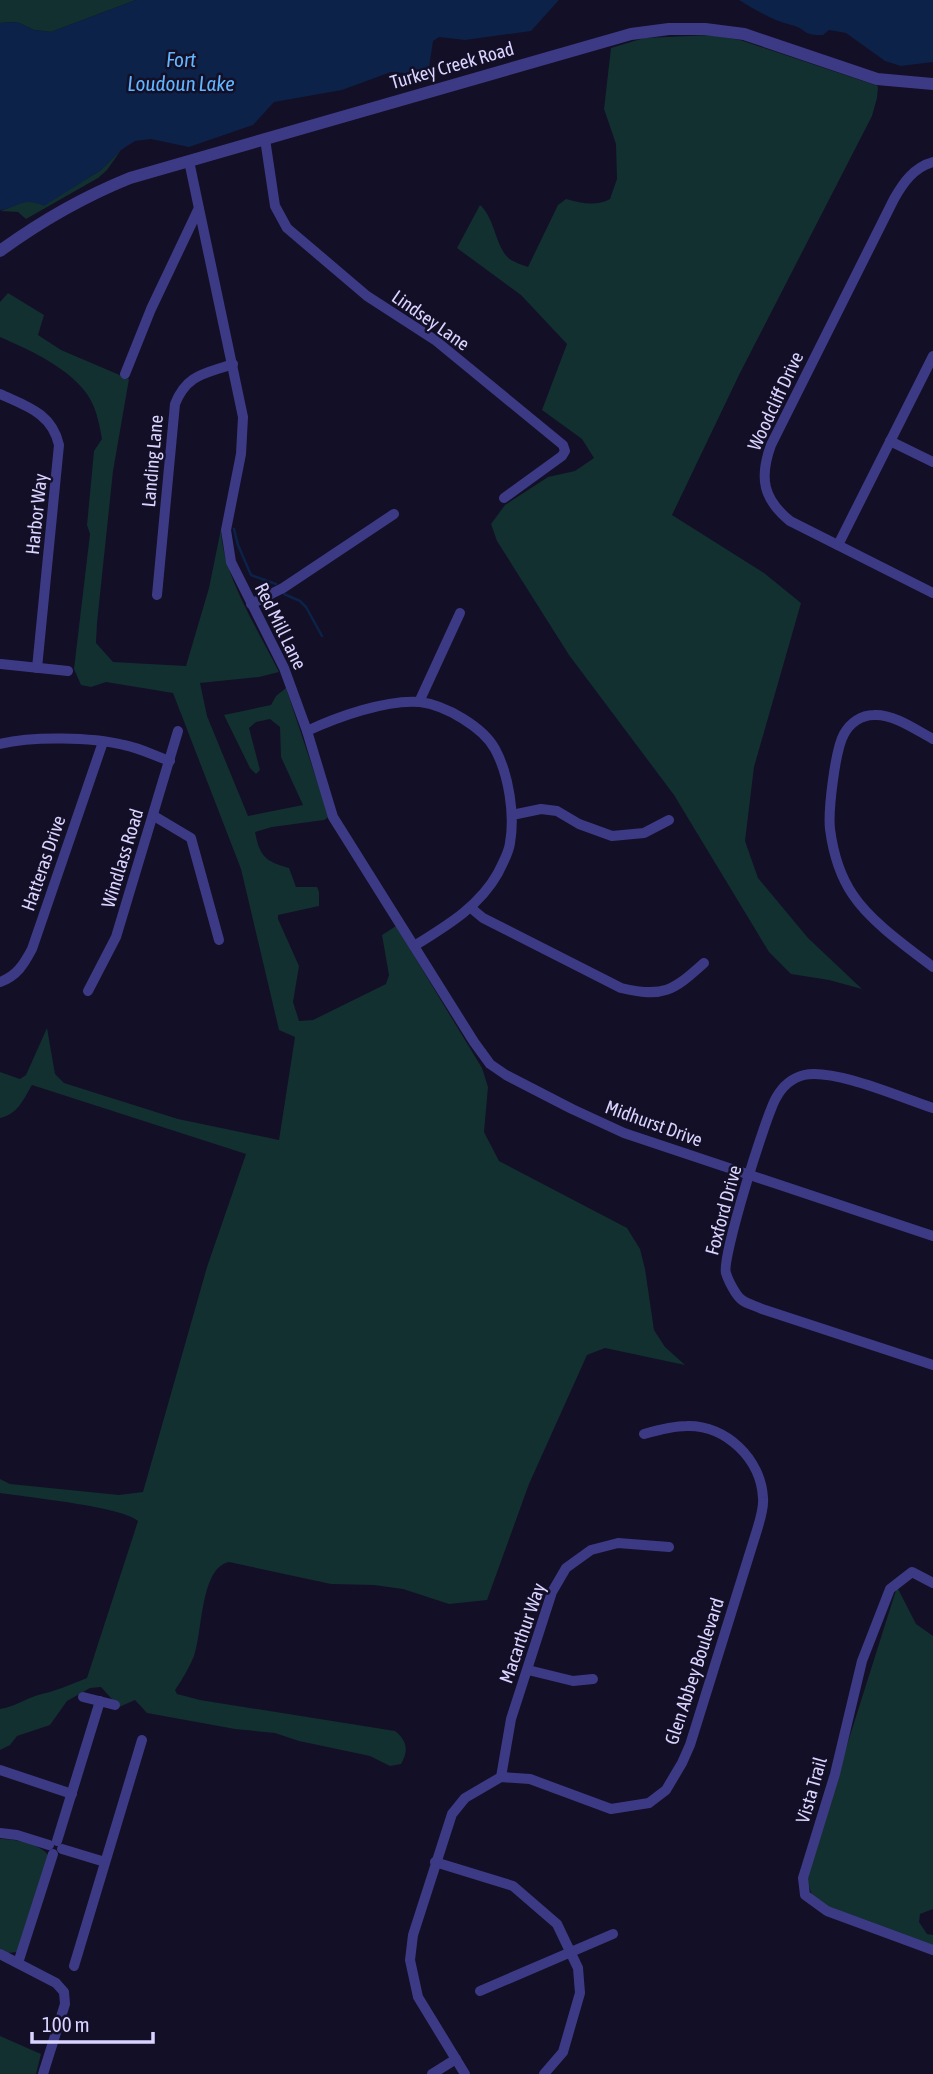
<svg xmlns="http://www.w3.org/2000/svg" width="933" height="2074" viewBox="0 0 933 2074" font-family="'Asap Condensed',sans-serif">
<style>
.green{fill:#12302f}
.water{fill:#0c2248}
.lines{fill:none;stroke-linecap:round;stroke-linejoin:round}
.stream{stroke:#0c2248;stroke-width:2.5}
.minor{stroke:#3d3a85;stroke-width:10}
.tertiary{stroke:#3d3a85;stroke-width:12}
.labels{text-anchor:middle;stroke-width:5;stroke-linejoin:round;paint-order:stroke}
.street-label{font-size:19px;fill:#d9d4ff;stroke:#130f26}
.water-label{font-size:21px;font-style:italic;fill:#62b6ff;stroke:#130f26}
</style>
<rect width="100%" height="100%" fill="#130f26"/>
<g class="green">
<path d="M0,0H136L51,32L34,30L17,22L0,23Z"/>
<path d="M711,35L740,40L878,86L877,98L872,116L739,375L672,515L764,573L801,603L754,767L745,841L758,878L808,938L862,989L829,980L791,974L769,952L674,795L569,655L497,541L491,524L505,505L548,477L575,471L594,458L582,439L542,410L567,344L521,295L457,248L480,205C496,219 495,249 511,260C516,263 523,265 528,267L558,205L566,199C582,203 595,207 610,199L617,179L616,144L604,109L611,48L644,38Z"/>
<path d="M121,150L107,170L98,178L26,219L18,212L0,211C18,205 23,197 44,205L101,170Z"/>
<path d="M8,293L44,315L38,335L61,350L129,379L113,471L97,623L96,643L113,662L186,666L209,588L221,529C222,574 259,631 279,672L259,677L200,683L207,716L248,816L303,805L281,757L280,727L270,719L256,722L249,728L260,770L256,774L250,768L224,715L271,705L276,696L286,688L329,817L324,820L272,827L255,832C260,857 265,861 289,868L296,887H317L319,892V906L278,915V919L299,966L293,1002L299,1021L313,1020L386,984L389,975L382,935L396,926L482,1068L488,1087L484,1132L499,1161L627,1228L640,1249L645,1269L654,1330L665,1347L685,1365L605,1348L587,1355L529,1484L487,1600L449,1604L403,1589L374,1585L331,1584L229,1562C200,1568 203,1632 194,1656C189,1668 182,1680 175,1690L177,1694L200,1700L395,1731C407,1740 409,1751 401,1764L390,1766L370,1756L299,1741L275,1733L235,1729L147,1713L135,1700L119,1707L101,1687L90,1688L67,1701L50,1725L17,1736L10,1745L0,1750V1709C14,1707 25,1699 38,1695C55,1691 70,1685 87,1678L138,1521C124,1507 26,1497 0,1493V1479L10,1484L119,1495L143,1492L207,1267L246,1154L32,1085C23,1100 18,1114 0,1118V1072L20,1079L26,1075L47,1028L55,1074L64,1083L178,1119L279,1140L295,1037L279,1030L241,869L173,693L106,682L91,687L81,685L74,669L90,534L87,525L94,451L102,439C100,428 98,417 94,407C81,373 32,351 0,337V302Z"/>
<path d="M897,1587L916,1624L933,1636V1909L920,1914L919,1922L927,1934L933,1935V1947L837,1912L812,1896L807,1879L835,1783Z"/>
<path d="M0,1839C14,1839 39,1843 48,1855L17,1952L8,1953L0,1949Z"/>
<path d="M0,2036L41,2054L36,2074H0Z"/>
</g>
<g class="water">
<path d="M136,0H559L531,31L465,40L439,37L433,41L429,68L416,74L391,72L342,90L274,102L253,125L189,147L151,139L135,141L121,150L101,170L44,206C21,196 20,208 0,210V23L17,22L34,30L51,32Z"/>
<path d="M739,0H933V62L901,66L885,61L846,33L829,30L823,35C802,36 806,28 791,25C773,21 756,10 739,0Z"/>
</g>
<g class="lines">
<g class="stream">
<path d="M234,529L238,545L251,575L276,584"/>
<path d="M284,594L300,601L306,607L322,636"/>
</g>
<g class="minor">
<path d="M265,139L275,206L287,228L367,296L435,340L563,445L565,451L562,456L504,498"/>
<path d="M189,161L243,417L241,454L226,530L231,562L284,668L307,731L333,817L474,1042L490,1064L506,1075L572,1109L624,1133L933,1236"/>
<path d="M933,162C914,167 903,183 894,199L771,445C759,478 763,499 790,521L933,593"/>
<path d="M125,374L151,309L198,210"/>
<path d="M0,394C26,406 52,413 59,445L37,668"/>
<path d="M890,441L933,462"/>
<path d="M838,545L933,356"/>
<path d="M157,595L175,404C187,374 205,374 233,364"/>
<path d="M251,604L283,588L394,514"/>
<path d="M1,664L68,671"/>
<path d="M419,702L460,613"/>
<path d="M307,731C337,717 387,699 420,702C445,705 483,727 495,749C509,775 515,815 510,843C509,853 502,864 498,873C479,907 446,926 414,946"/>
<path d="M933,739C916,730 894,714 874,715C861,715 850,723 844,734C835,750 828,811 830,829C833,852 840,876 853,895C871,922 907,947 933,967"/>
<path d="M0,744C32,736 92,737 124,745C140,748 155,756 170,761"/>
<path d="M512,815L541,809L557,811L579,824L612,836L644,833L669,820"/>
<path d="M154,816L191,838L219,940"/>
<path d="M471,908L483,918L621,988C663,998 673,991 704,963"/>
<path d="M0,982C17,976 24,964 32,949L103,742"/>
<path d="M88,991L116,937L178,731"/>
<path d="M933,1108C902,1098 834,1068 804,1075C792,1078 782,1087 776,1098C766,1115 721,1259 726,1273C728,1280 736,1296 742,1300C747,1304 756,1306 762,1309L933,1365"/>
<path d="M933,1583L912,1572L890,1589L862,1661L835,1774L803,1878L805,1895L827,1911L933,1950"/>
<path d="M528,1670L573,1681L593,1679"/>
<path d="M83,1697L115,1705"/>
<path d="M0,1770L72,1794"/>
<path d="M501,1777L511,1719L552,1592L566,1568L591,1550L618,1543L669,1547"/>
<path d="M0,1833L17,1835L49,1845"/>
<path d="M57,1841L100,1701"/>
<path d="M62,1849L105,1862"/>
<path d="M435,1862L513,1886L557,1924L578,1968L580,1993L563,2052L544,2074"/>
<path d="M0,1954L56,1983L64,1992L65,2004L43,2074"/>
<path d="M18,1963L53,1854"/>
<path d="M74,1966L142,1740"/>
<path d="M480,1991L613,1934"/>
<path d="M432,2074L456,2059"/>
<path d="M465,2074L418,1997L410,1960L413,1935L452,1814L465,1798L501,1777L530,1779L611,1809L649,1803L666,1790L682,1763L690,1745L757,1530C760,1520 764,1508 763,1498C761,1459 726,1425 687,1426C673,1426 658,1430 644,1434"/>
</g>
<path class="tertiary" d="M0,251C41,221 83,197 130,178L631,34L669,29H705L744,34L877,79L933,84"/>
</g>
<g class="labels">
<g class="street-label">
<text transform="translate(452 65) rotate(-16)" y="7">Turkey Creek Road</text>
<text transform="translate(431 320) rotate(35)" y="7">Lindsey Lane</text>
<text transform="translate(775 401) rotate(-65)" y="7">Woodcliff Drive</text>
<text transform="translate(152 461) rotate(-85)" y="7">Landing Lane</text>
<text transform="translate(36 514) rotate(-84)" y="7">Harbor Way</text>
<text transform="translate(281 626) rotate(64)" y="7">Red Mill Lane</text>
<text transform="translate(122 858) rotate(-73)" y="7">Windlass Road</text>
<text transform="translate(43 863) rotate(-71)" y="7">Hatteras Drive</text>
<text transform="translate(654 1123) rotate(20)" y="7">Midhurst Drive</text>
<text transform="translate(723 1210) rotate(-75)" y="7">Foxford Drive</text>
<text transform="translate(522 1633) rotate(-71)" y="7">Macarthur Way</text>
<text transform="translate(694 1671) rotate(-72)" y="7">Glen Abbey Boulevard</text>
<text transform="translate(811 1790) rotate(-74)" y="7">Vista Trail</text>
</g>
<g class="water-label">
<text x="181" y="67">Fort<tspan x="181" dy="24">Loudoun Lake</tspan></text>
</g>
</g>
<path d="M32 2032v10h121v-10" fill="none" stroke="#d9d4ff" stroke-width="3.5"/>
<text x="42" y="2032" font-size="21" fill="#d9d4ff" stroke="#130f26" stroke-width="5" paint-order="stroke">100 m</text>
</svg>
